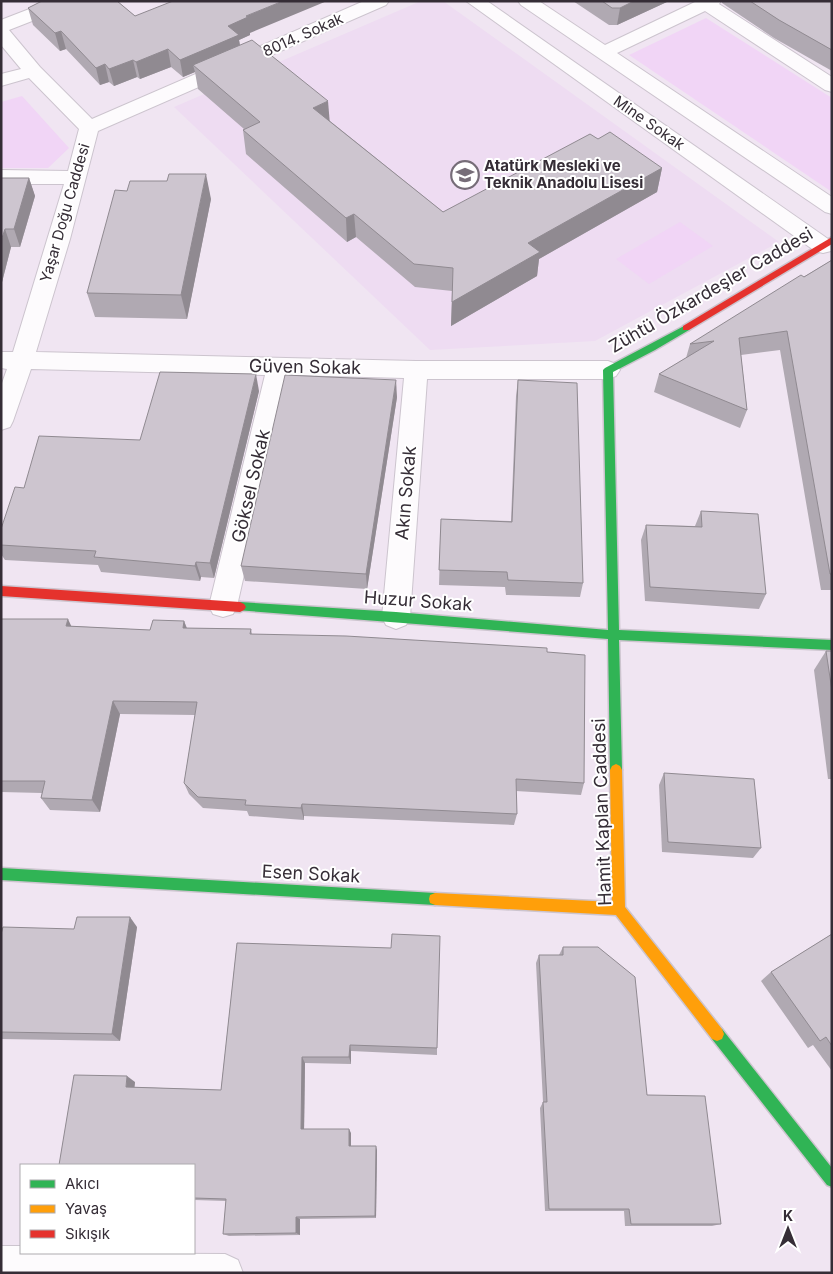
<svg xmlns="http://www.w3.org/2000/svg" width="833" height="1274" viewBox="0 0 833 1274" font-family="Inter,sans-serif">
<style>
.built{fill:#eedcf2}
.green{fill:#f1d5f6}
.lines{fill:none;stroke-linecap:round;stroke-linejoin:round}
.street-casing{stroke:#ccc4ce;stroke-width:2}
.fast-casing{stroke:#ccc4ce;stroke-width:3}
.slow-casing{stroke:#ccc4ce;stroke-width:3}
.jam-casing{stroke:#ccc4ce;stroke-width:3}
.street{fill:#fdfbfd;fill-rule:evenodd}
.fast{fill:#30b455;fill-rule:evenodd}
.slow{fill:#ff9f0a;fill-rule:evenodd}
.jam{fill:#e5322d;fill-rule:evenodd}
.wall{fill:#b0a9b2}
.shaded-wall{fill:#908a91}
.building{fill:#cdc5cf;stroke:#908a91}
.labels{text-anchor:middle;stroke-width:4;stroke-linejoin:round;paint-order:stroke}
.far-street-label{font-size:15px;fill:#352d36;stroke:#fff}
.far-poi-label{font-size:15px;font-weight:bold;fill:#352d36;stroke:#fff;text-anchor:start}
.street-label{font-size:18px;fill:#352d36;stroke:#fff}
</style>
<rect width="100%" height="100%" fill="#f0e5f2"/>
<path class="built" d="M421,1H443L779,242L595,341L430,350L174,107Z"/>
<g class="green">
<path d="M706,18L832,98V192L629,55Z"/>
<path d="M22,96L69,148L48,168H1V102Z"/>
<path d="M680,222L713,246L649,284L616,259Z"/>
</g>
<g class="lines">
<defs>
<g id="street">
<path d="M50,1H76L73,5L9,30L40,67L92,119L364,1H389L386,5L98,131L70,239L36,352L416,361H608L616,364L620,370L616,376L608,379H427L410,617L406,625L396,629L386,625L382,617L404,378L289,375L237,606L233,614L223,617L213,614L209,606L265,375L31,369L13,421L10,427L1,430V386L7,369L1,368V352H13L64,184H1V170L68,171L79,129L29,78L1,86V74L21,69L1,45V20Z"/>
<path d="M466,1H487L831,241V251L823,253L815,251Z"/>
<path d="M518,1H539L605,45L697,1H721L719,4L832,77V92L825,90L705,11L617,53L832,197V214L825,212L521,5Z"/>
<path d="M1,1246H21V1253L225,1254L238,1260L243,1273H1Z"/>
</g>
<g id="fast">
<path d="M686,325L689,326V330L655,350L613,372L619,630L832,640V650L619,640L622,770L620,774L616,776L612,774L610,770L608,639L236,610L234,607L236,604L240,602L396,612L608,630L603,370L605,368Z"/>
<path d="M1,868L435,893L440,895L441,899L440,903L435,905L1,880Z"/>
<path d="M717,1027L722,1029L832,1168V1187L827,1185L712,1039L710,1034L712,1029Z"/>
</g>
<path id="slow" d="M616,764L620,766L622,770L625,907L722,1029L724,1034L722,1039L717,1041L712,1039L616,915L435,905L430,903L429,899L430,895L435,893L612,902L610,770L612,766Z"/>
<g id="jam">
<path d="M832,237V244L689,330H683V326Z"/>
<path d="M1,586L240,602L244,604L246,607L244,610L240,612L1,596Z"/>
</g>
</defs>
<use href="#street" class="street-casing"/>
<use href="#fast" class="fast-casing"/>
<use href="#slow" class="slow-casing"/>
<use href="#jam" class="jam-casing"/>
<use href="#street" class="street"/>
<use href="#fast" class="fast"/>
<use href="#slow" class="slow"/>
<use href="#jam" class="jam"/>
</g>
<g class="wall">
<path d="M40,1H117L135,16L250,33V35L239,40L240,45L330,121L443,212L598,139L662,168L657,192L539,259L537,276L451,326L452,291L415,287L356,237L347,242L246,154L243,130L244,129L198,89L195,72L183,77L171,67L140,79L137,77L114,86L109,82L100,85L66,49L60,51L33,25L28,8L41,2Z"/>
<path d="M573,1H669L617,25H609Z"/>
<path d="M722,1H832V71L774,38L722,3Z"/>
<path d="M1,178H29L35,196L20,247H11L1,286Z"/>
<path d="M211,199L187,319L95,317L87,293Z"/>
<path d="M832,260V590H821L780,350L741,355L747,410L740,428L654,392L659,374L686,358L690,344Z"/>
<path d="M518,380L583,583L580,597L506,595L505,587L439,585L441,519L511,521L516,396Z"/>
<path d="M259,391L214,578L201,577L200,581L101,572L98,565L5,560L1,554V529L24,488Z"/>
<path d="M397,397L367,589L245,581L241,566Z"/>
<path d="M701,511L766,594L759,609L645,601L641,540L646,525L695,526Z"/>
<path d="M1,619L71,626L150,630L184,621L187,628L251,629L252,634L547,652L584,783L581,795L516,791L517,814L514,825L304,816V820L249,816L247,811L203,808L189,794L184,783L195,715L120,714L100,812L50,810L41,798L42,793L1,792Z"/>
<path d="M826,651H832V779H828L814,670Z"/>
<path d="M664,773L761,848L753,858L662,852L659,785Z"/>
<path d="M137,927L120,1041L1,1039V934L74,929Z"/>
<path d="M832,934V1071L813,1045L808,1048L761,981L771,972Z"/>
<path d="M237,943L437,1048V1055L351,1051V1064L305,1063L304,1129L351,1133V1146L377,1150L376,1218L300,1219V1235L229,1236L223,1234L226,1201L194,1200V1165H59L135,1082L134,1087L221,1090Z"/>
<path d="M563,947L647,1095L721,1224L712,1226H625L624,1211H545L540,1108L543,1102L536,963L539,955H559Z"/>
</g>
<g class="shaded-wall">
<path d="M283,1H327L250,33V35L239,40L241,52L193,65L195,72L183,77L180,60L228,26L246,16Z"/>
<path d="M634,1H669L617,25L620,8Z"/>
<path d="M61,31L66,49L60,51L55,33Z"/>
<path d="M168,49L171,67L140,79L136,62Z"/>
<path d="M133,60L137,77L114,86L109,69Z"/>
<path d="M105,64L109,82L100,85L96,68Z"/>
<path d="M328,101L330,125L313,108Z"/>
<path d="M662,168L657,192L539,259L537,276L451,326L452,302L528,243Z"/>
<path d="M206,174L211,199L187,319L181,295Z"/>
<path d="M29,178L35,196L20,247L14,229Z"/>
<path d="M354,214L356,237L347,242L346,218Z"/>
<path d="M5,229L11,247L1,286V241Z"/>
<path d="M256,374L259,391L214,578L210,563Z"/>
<path d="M396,380L397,397L367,589L366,574Z"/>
<path d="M196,562L201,577L200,581L195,566Z"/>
<path d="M68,619L75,634L66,626Z"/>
<path d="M184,621L189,635L183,628Z"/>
<path d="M113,701L120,714L100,812L92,800Z"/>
<path d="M302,804L304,816V820L301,808Z"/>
<path d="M130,917L137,927L120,1041L112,1034Z"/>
<path d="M350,1045L351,1051V1064L349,1057Z"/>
<path d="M302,1057L305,1063L304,1133L301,1129Z"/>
<path d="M127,1076L135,1082L134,1093L126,1087Z"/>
<path d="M349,1129L351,1133V1150L349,1146Z"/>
<path d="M376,1146L377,1150L376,1218L375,1216Z"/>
<path d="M296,1217L300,1219V1235L296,1233Z"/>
</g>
<g class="building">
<path d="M42,1H117L135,16L173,1H283L246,16L248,17L228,26L239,35L180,60L168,49L136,62L133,60L109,69L105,64L96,68L61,31L55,33L28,8Z"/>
<path d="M602,1H634L620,8H612Z"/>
<path d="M750,1H832V50L779,20Z"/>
<path d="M252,40L328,101L313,108L443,212L590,134L598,139L610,132L662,168L528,243L540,252L452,302L453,268L414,264L354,214L346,218L243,130L260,122L193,65Z"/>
<path d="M169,174H206L181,295L87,293L115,190L127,191L130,181H167Z"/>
<path d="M1,178H29L14,229H5L1,241Z"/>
<path d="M832,260V574H830L787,331L739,338L747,410L659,374L714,341L690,344L801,275L804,277Z"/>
<path d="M160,372L256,374L210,563L196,562L195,566L94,557L96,551L1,545V529L15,487L24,488L39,436L140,440Z"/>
<path d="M285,375L396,380L366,574L241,566Z"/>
<path d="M518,380L577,383L583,583L508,580L507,572L439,570L441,519L512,522Z"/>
<path d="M701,511L758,514L766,594L650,587L646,525L702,527Z"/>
<path d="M1,619H68L66,626L150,630L153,620L184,621L183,628L251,629L250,634L346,636L547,648V652L585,655L584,783L516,779L517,814L302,804L301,808L245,805L246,800L198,797L184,783L197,702L113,701L92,800L41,798L45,781H1Z"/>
<path d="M826,651H832V691Z"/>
<path d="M664,773L754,779L761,848L668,842Z"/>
<path d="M77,917H130L112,1034L1,1032V934L3,927L74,929Z"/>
<path d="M392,934L440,936L437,1048L350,1045L349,1057H302L301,1129H349V1146H376L375,1216L296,1217V1233L223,1234L226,1199L194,1198V1165H59L74,1075L127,1076L126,1087L221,1090L237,943L391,948Z"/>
<path d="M832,934V1046L826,1037L820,1041L771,972Z"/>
<path d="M563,947H598L635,977L647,1095L705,1096L721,1224H631L629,1209H549L543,1102H547L539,955H563Z"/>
</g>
<defs>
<symbol id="school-ring" viewBox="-11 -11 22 22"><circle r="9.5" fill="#fff" stroke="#766d78" stroke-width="1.5"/><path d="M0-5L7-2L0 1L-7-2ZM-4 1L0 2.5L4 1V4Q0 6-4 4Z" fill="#766d78"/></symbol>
</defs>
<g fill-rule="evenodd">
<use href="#school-ring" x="449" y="159" width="32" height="32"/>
</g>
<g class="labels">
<g class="far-street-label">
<text transform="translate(303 35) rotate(-24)" y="5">8014. Sokak</text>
<text transform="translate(649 123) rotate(35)" y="5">Mine Sokak</text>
<text transform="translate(65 213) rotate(-74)" y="5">Yaşar Doğu Caddesi</text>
</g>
<g class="far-poi-label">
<text x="484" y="171">Atatürk Mesleki ve<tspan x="484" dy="17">Teknik Anadolu Lisesi</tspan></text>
</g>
<g class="street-label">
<text transform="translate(711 290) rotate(-30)" y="6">Zühtü Özkardeşler Caddesi</text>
<text transform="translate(305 367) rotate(1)" y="6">Güven Sokak</text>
<text transform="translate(251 486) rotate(-77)" y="6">Göksel Sokak</text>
<text transform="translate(406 493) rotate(-85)" y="6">Akın Sokak</text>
<text transform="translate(418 601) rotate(4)" y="6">Huzur Sokak</text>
<text transform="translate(602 812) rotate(-92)" y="6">Hamit Kaplan Caddesi</text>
<text transform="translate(311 874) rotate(3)" y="6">Esen Sokak</text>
</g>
</g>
<rect width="833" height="1274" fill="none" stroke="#352d36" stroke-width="5"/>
<rect x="20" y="1164" width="175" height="90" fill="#ffffff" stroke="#aeabaf"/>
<rect x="30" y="1180" width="25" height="8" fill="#30b455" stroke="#aeabaf"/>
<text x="65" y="1189" font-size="15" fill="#352d36">Akıcı</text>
<rect x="30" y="1205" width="25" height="8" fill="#ff9f0a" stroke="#aeabaf"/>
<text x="65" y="1214" font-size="15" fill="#352d36">Yavaş</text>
<rect x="30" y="1230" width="25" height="8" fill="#e5322d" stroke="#aeabaf"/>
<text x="65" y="1239" font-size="15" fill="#352d36">Sıkışık</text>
<g transform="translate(788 1229)" stroke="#ffffff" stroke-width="4" paint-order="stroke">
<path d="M0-4L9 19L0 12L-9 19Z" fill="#352d36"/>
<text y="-8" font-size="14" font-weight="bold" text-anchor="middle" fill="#352d36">K</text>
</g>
</svg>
